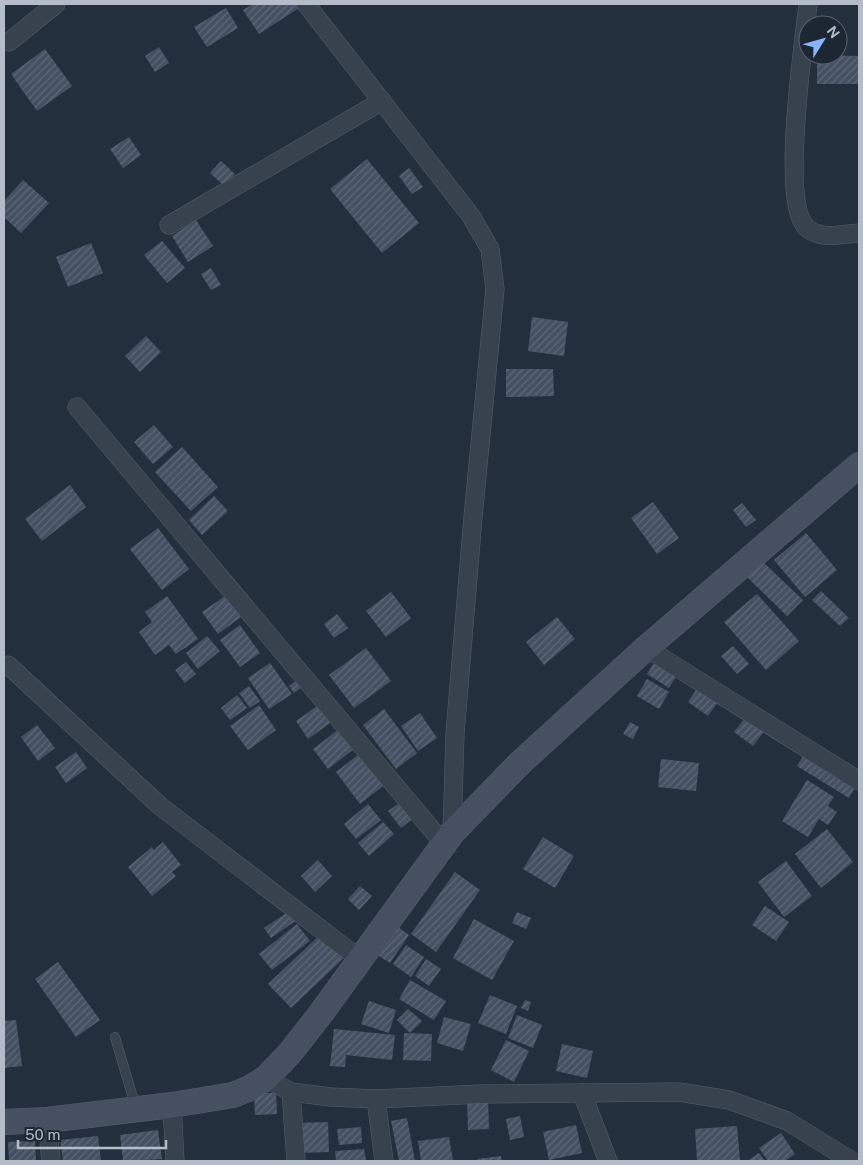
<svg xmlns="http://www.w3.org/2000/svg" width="863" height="1165" viewBox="0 0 863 1165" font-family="'Public Sans',sans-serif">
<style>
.building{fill:url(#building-hatch)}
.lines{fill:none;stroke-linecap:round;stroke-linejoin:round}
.lane-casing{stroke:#565f6c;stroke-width:10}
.street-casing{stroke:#565f6c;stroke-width:19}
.secondary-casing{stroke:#565f6c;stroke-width:26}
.lane{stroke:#38414e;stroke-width:9}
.street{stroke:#38414e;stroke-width:18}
.secondary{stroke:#465061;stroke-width:25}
</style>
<defs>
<pattern id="building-hatch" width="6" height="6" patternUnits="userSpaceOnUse" patternTransform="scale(1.25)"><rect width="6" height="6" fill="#455162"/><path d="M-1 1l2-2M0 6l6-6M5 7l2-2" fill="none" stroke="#5d6877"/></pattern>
</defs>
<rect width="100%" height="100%" fill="#242f3e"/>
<g class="building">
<path d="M253,4H296L299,8L259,34L243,10Z"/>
<path d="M226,8L238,28L207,47L194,27Z"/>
<path d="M159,47L169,63L155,72L145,56Z"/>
<path d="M45,49L72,86L37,111L11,74Z"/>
<path d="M817,55L859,56V84H817Z"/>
<path d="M129,137L141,155L123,168L110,149Z"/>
<path d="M367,159L419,223L382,253L330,189Z"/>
<path d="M221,161L235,174L224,186L210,173Z"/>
<path d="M409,168L423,187L412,194L399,176Z"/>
<path d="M23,180L49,203L21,233L4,217V201Z"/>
<path d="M196,220L213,246L188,262L172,236Z"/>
<path d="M162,241L185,268L167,283L144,255Z"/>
<path d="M91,243L103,273L68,287L56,257Z"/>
<path d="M211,268L221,285L211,290L201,274Z"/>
<path d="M532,317L568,322L564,356L528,351Z"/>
<path d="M146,336L161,352L140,372L125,356Z"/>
<path d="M506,369H553L554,396L506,397Z"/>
<path d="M154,425L173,447L153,464L134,442Z"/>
<path d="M182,447L218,487L191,511L155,472Z"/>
<path d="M70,485L86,507L42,541L25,519Z"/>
<path d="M214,496L228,511L202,535L189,520Z"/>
<path d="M653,502L679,538L657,554L631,518Z"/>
<path d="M742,503L756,520L746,527L733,510Z"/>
<path d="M158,528L189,569L162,590L130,549Z"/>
<path d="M806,533L837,570L805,597L774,560Z"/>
<path d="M761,560L803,600L787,616L746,576Z"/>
<path d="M821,591L849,618L840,626L812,600Z"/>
<path d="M391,592L411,618L386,637L366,611Z"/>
<path d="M757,594L799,641L766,670L724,622Z"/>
<path d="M167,596L198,639L176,654L169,645L155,655L139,632L152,622L145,612Z"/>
<path d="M225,596L241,617L218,634L202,612Z"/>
<path d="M337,614L348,628L334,638L324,624Z"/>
<path d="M557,617L575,639L544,665L526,642Z"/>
<path d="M240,625L260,653L240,667L220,640Z"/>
<path d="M207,636L220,651L198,669L186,653Z"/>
<path d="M733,646L749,664L737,674L721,656Z"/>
<path d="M366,648L391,681L354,708L329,675Z"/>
<path d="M657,658L679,672L669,688L647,674Z"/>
<path d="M186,662L196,674L185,683L175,670Z"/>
<path d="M270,663L292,694L269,709L248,678Z"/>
<path d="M647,679L669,692L659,709L637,696Z"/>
<path d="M296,681L301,688L294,693L289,686Z"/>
<path d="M249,686L260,701L250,708L239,693Z"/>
<path d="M698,687L718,702L708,716L688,702Z"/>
<path d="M237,695L247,708L230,720L221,708Z"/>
<path d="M320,704L333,721L308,739L296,721Z"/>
<path d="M259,705L276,730L248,750L230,726Z"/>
<path d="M384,709L417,753L396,769L363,725Z"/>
<path d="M420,713L437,738L418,751L401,726Z"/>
<path d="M748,714L766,729L753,746L734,732Z"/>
<path d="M630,722L639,727L633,739L623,734Z"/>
<path d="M37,725L55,748L38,761L21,737Z"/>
<path d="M339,729L354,749L328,769L313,749Z"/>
<path d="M363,751L387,783L360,804L336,772Z"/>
<path d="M76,752L87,768L66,783L55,767Z"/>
<path d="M805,753L857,784L849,798L797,766Z"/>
<path d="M661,759L699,763L696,791L658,787Z"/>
<path d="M807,780L834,797L828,806L837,812L828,825L819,819L808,837L782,821Z"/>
<path d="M402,801L415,817L401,828L388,811Z"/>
<path d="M368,804L381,820L356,839L344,824Z"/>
<path d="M383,822L394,834L369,856L358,843Z"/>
<path d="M827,829L853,862L821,888L795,854Z"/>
<path d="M543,837L574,856L555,888L523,869Z"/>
<path d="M163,842L181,865L172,872L176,876L152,896L128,867L152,847L154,850Z"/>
<path d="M318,860L332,876L315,892L301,876Z"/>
<path d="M786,861L812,896L784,917L758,882Z"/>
<path d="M455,872L480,890L436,952L411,934Z"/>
<path d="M360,886L372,896L359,910L348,899Z"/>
<path d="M765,906L789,922L776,941L752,925Z"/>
<path d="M291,910L297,920L271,938L264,928Z"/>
<path d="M517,912L531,918L526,929L512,923Z"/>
<path d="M474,919L514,941L492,980L453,958Z"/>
<path d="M297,924L310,941L272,970L259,954Z"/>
<path d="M398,927L409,935L390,963L379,956Z"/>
<path d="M323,932L346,956L291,1008L268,984Z"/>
<path d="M406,945L424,957L411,977L393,964Z"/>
<path d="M426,959L441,969L429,986L415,976Z"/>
<path d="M58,962L100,1020L76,1037L35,979Z"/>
<path d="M410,980L446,1001L434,1020L399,999Z"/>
<path d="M490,995L517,1006L506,1034L478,1023Z"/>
<path d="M525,1000L531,1002L528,1011L521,1008Z"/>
<path d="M369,1001L396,1010L389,1033L361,1024Z"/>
<path d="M408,1009L422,1021L410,1033L397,1020Z"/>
<path d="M517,1015L542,1025L533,1048L508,1038Z"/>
<path d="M444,1017L471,1024L463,1051L437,1043Z"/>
<path d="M16,1020L22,1066L4,1068V1021Z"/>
<path d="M334,1029L395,1035L392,1060L346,1055L345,1067L330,1066Z"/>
<path d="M404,1033L432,1034L431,1061L403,1060Z"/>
<path d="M506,1040L529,1051L514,1082L491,1070Z"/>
<path d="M562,1044L593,1051L587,1078L556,1071Z"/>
<path d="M254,1093H276L277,1114L255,1115Z"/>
<path d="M467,1099H488L489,1129L468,1130Z"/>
<path d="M520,1116L524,1137L510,1140L506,1119Z"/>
<path d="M407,1118L415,1161H399L391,1121Z"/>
<path d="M328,1122L329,1152L297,1153L296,1123Z"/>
<path d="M576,1125L582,1153L549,1160L543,1132Z"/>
<path d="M737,1126L740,1161H697L695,1129Z"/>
<path d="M361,1127L362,1143L339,1145L337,1129Z"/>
<path d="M158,1130L162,1159L123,1161L120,1135Z"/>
<path d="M781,1133L795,1154L785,1161H768L759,1148Z"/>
<path d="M98,1136L101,1161H63L60,1140Z"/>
<path d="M449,1137L453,1161H421L418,1141Z"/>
<path d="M35,1141L36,1161H9L8,1142Z"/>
<path d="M364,1149L366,1161H336L335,1151Z"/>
<path d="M759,1153L765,1161H747Z"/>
<path d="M501,1156L502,1161H478L477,1159Z"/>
</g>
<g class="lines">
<defs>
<path id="lane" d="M115,1037L136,1108"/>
<g id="street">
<path d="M306,4L471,216L490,249L495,289L473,517L455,734L452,833"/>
<path d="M808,4C804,42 779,207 808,229C823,240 842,234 859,233"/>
<path d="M9,42L56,4"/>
<path d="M169,225L382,101"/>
<path d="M77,407L444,844"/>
<path d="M646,648L859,781"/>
<path d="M8,665L160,806L361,960"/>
<path d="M266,1078L291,1092L331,1097L376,1099L481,1094L679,1092L729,1100L787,1121L852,1161"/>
<path d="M291,1092L296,1161"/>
<path d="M582,1093L608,1161"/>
<path d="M376,1099L384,1161"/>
<path d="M172,1105L175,1161"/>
<path d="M47,1120L51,1161"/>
</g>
<path id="secondary" d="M4,1122L47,1120L172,1105L233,1095L250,1088L266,1078L290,1053L322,1012L452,833L520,763L646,648L859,465"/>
</defs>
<use href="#lane" class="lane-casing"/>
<use href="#street" class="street-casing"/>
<use href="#secondary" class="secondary-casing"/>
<use href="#lane" class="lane"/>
<use href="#street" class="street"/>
<use href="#secondary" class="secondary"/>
</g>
<rect width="863" height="1165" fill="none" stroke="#b4bcc9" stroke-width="10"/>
<g transform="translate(823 40) rotate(53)"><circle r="24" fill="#1d2633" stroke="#59626f"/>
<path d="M0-4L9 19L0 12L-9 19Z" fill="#8ab4f8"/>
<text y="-8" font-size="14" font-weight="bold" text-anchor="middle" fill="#b4bcc9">N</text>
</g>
<path d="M18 1140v8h148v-8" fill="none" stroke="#b4bcc9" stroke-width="2.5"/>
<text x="25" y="1140" font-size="15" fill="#b4bcc9" stroke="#1d2633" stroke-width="4" paint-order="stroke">50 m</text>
</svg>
